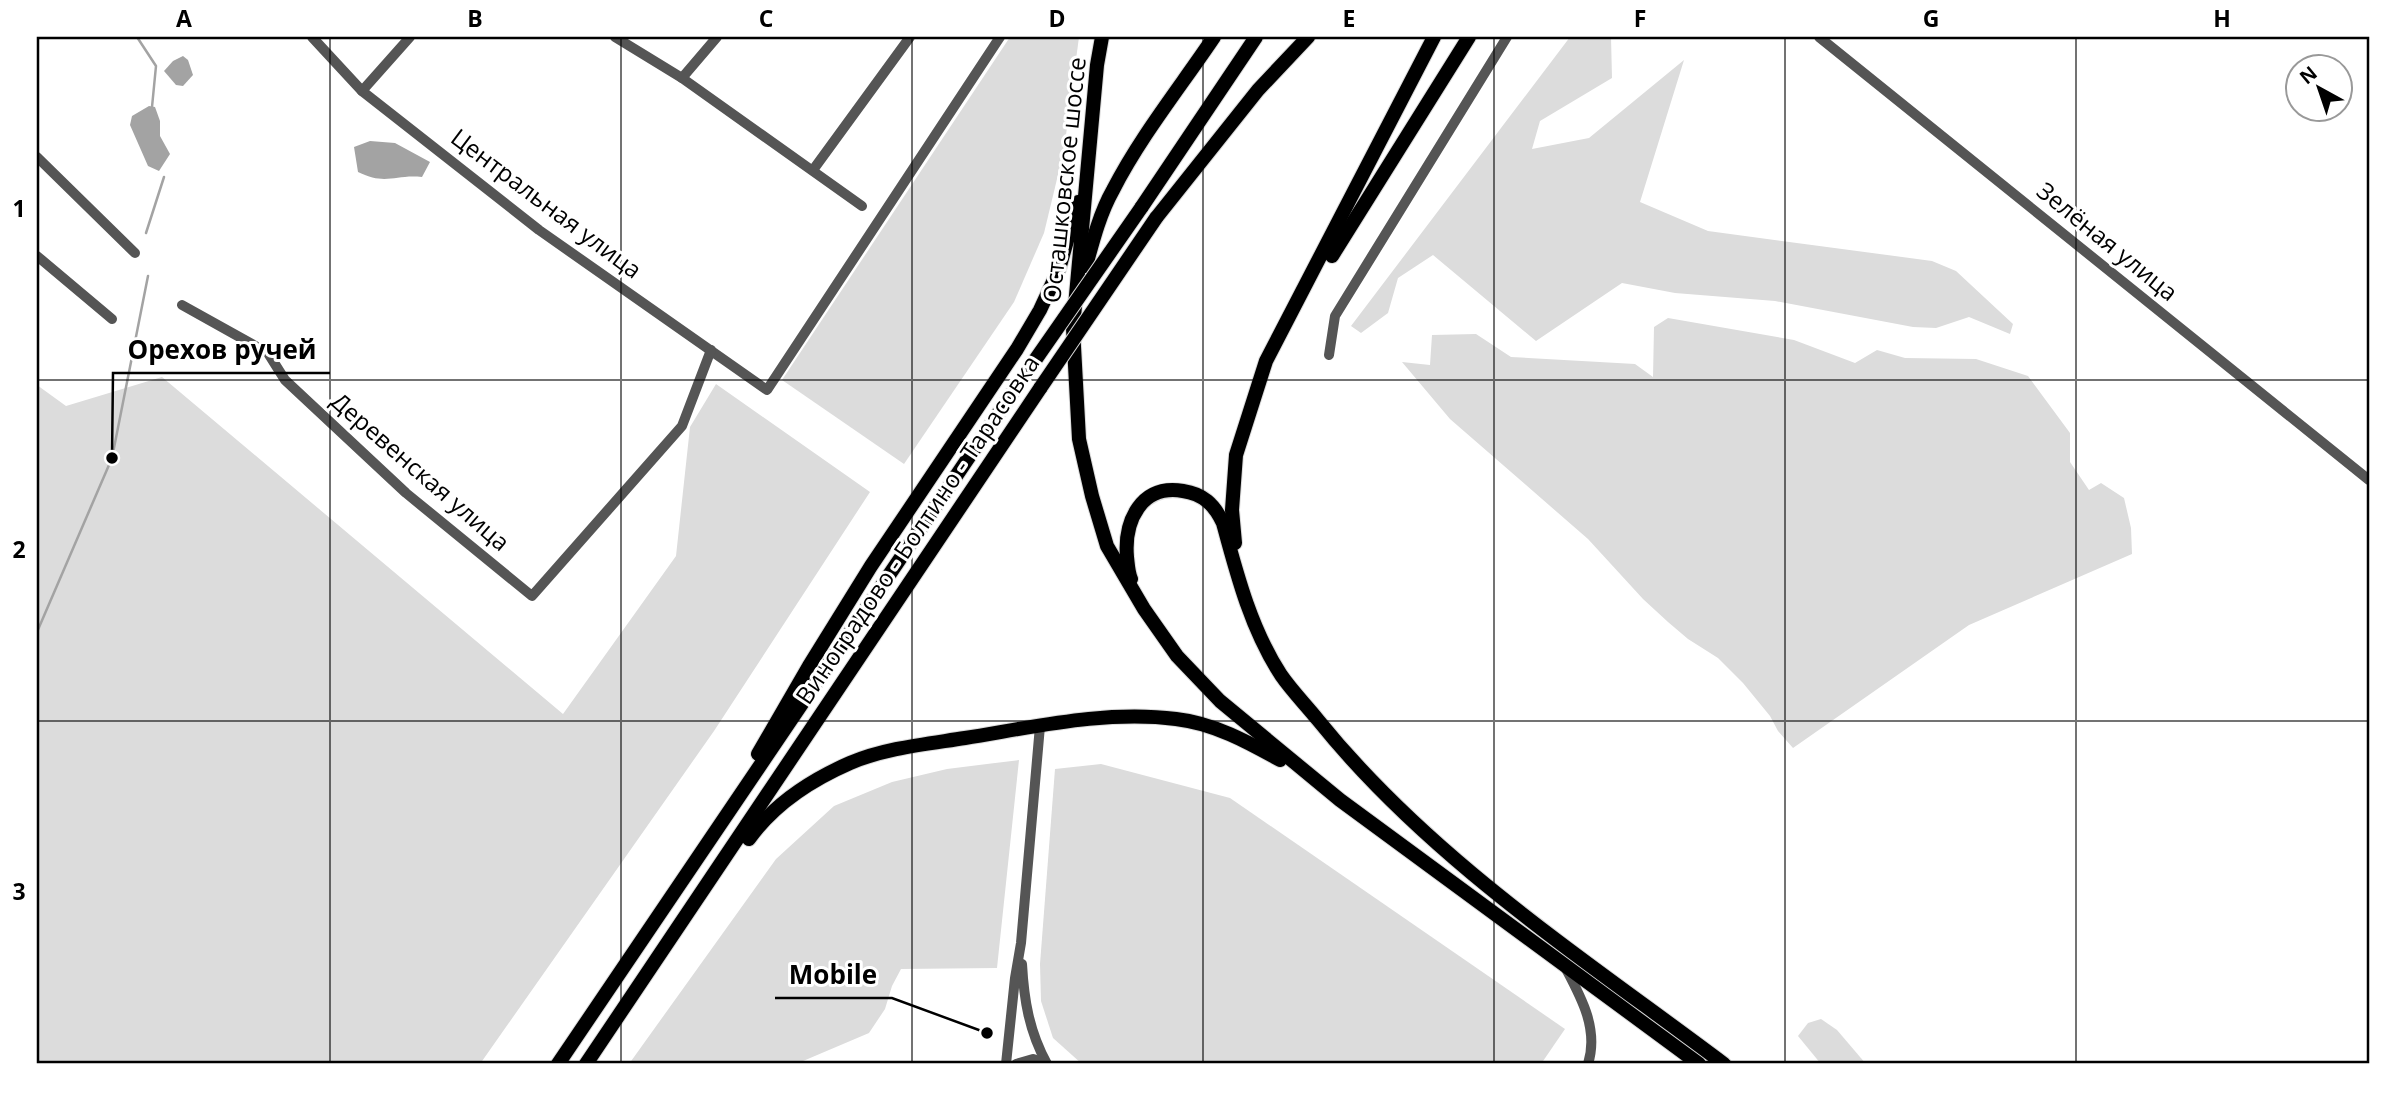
<svg xmlns="http://www.w3.org/2000/svg" width="2406" height="1101" viewBox="0 0 2406 1101" font-family="'Open Sans',sans-serif">
<style>
.green{fill:#dcdcdc}
.water{fill:#a3a3a3}
.lines{fill:none;stroke-linecap:round;stroke-linejoin:round}
.stream{stroke:#a3a3a3;stroke-width:2.5}
.major-casing{stroke:#dbdbdb;stroke-width:16}
.minor{stroke:#555;stroke-width:10}
.major{stroke:#000;stroke-width:14}
.major-bridge-casing{stroke:#dbdbdb;stroke-width:16;stroke-linecap:butt}
.major-bridge{stroke:#000;stroke-width:14}
.grid{fill:none;stroke:#000;stroke-width:2;stroke-opacity:0.55}
.labels{text-anchor:middle;stroke-width:6;stroke-linejoin:round;paint-order:stroke}
.street-label{font-size:24px;fill:#000;stroke:#fff}
.leader{fill:none;stroke:#000;stroke-width:2.5}
.callout-dot{fill:#000;stroke:#fff;stroke-width:2.5}
.callout-label{font-size:26px;text-anchor:middle;font-weight:bold;fill:#000;stroke:#fff;stroke-width:6;stroke-linejoin:round;paint-order:stroke}
.neatline{fill:none;stroke:#000;stroke-width:2.5}
.grid-label{font-size:23px;text-anchor:middle;font-weight:bold;fill:#000}
</style>
<rect width="100%" height="100%" fill="#fff"/>
<g class="green">
<path d="M1010,37H1079L1064,150L1044,233L1014,302L904,464L782,380Z"/>
<path d="M1570,37H1611L1612,78L1540,121L1532,149L1589,138L1684,60L1640,202L1708,231L1932,261L1956,271L2013,324L2010,334L1969,317L1936,328L1913,327L1775,301L1675,293L1622,283L1536,341L1433,255L1398,278L1388,313L1361,333L1351,326Z"/>
<path d="M1668,318L1794,340L1855,363L1877,350L1905,358L1976,359L2028,376L2070,433V462L2089,490L2101,483L2124,498L2131,528L2132,554L1969,625L1793,748L1778,731L1770,716L1743,683L1718,658L1688,639L1668,622L1643,599L1588,539L1450,419L1402,362L1430,365L1432,335L1476,334L1511,357L1635,364L1653,377L1654,327Z"/>
<path d="M162,377L563,714L676,556L690,427L716,384L870,492L714,731L480,1064H37V385L66,406Z"/>
<path d="M1019,760L997,968L901,969L892,986L885,1009L869,1033L796,1064H629L776,859L834,806L892,782L947,769Z"/>
<path d="M1101,764L1230,798L1565,1029L1541,1064H1082L1053,1038L1041,1001L1040,964L1055,769Z"/>
<path d="M1821,1019L1837,1030L1866,1064H1821L1798,1036L1808,1023Z"/>
</g>
<g class="water">
<path d="M183,56L188,60L193,75L183,86L176,85L164,71L173,61Z"/>
<path d="M149,106L155,107L160,121V136L170,154L159,171L148,166L130,125L132,116Z"/>
<path d="M370,141L395,143L430,162L422,177C395,174 386,186 358,172L354,147Z"/>
</g>
<g class="lines">
<g class="stream">
<path d="M137,37L156,66L152,107"/>
<path d="M146,233L164,177"/>
<path d="M37,632L112,458L148,276"/>
</g>
<defs>
<g id="major">
<path d="M1102,37L1097,65L1073,328L1079,439L1092,496L1107,546L1144,609L1177,656L1220,701L1340,800L1699,1064"/>
<path d="M1141,208L1256,37"/>
<path d="M1156,218L1258,90L1308,37"/>
<path d="M1332,256L1469,37"/>
<path d="M1086,266C1093,240 1100,213 1113,190C1140,137 1181,86 1214,37"/>
<path d="M1235,543L1232,510L1236,455L1266,361L1434,37"/>
<path d="M1131,579C1128,572 1128,565 1127,557C1124,521 1141,484 1183,491C1203,494 1214,504 1223,523C1237,575 1251,629 1281,675C1292,691 1306,705 1318,720C1430,859 1583,958 1724,1064"/>
<path d="M758,754L809,666L871,566L1017,349L1040,310L1059,269L1078,202"/>
<path d="M749,839C774,804 811,780 850,763C885,748 927,744 965,738C1034,727 1106,710 1176,719C1213,723 1248,742 1280,760"/>
<path d="M558,1064L1015,389"/>
<path d="M586,1064L1041,387"/>
</g>
</defs>
<use href="#major" class="major-casing"/>
<g class="minor">
<path d="M312,37L362,91L539,230L767,390L1000,37"/>
<path d="M615,37L682,78L862,206"/>
<path d="M1819,37L2369,480"/>
<path d="M682,78L717,37"/>
<path d="M362,91L410,37"/>
<path d="M37,157L135,253"/>
<path d="M813,170L910,37"/>
<path d="M37,256L112,319"/>
<path d="M182,305L268,353L285,380L406,493L532,596L682,426L711,350"/>
<path d="M1329,355L1335,316L1507,37"/>
<path d="M1022,964C1024,1000 1029,1031 1047,1064"/>
<path d="M1565,967C1581,997 1599,1029 1588,1064"/>
<path d="M1006,1064L1015,978L1021,943L1040,726"/>
<path d="M1016,1064L1033,1059L1047,1064"/>
</g>
<use href="#major" class="major"/>
<defs>
<g id="major-bridge">
<path d="M1041,387L1156,218"/>
<path d="M1015,389L1141,208"/>
</g>
</defs>
<use href="#major-bridge" class="major-bridge-casing"/>
<use href="#major-bridge" class="major-bridge"/>
</g>
<path class="grid" d="M330,37V1064M621,37V1064M912,37V1064M1203,37V1064M1494,37V1064M1785,37V1064M2076,37V1064M37,380H2369M37,721H2369"/>
<g class="labels">
<g class="street-label">
<text transform="translate(1065 180) rotate(-84)" y="8">Осташковское шоссе</text>
<text transform="translate(546 204) rotate(37)" y="8">Центральная улица</text>
<text transform="translate(2107 242) rotate(39)" y="8">Зелёная улица</text>
<text transform="translate(420 472) rotate(41)" y="8">Деревенская улица</text>
<text transform="translate(918 530) rotate(-56)" y="8">Виноградово - Болтино - Тарасовка</text>
</g>
</g>
<path class="leader" d="M112 458L113 373H330M987 1033L892 998H775"/>
<g class="callout-dot">
<circle cx="112" cy="458" r="7"/>
<circle cx="987" cy="1033" r="7"/>
</g>
<g class="callout-label">
<text x="222" y="359">Орехов ручей</text>
<text x="833" y="984">Mobile</text>
</g>
<rect width="2406" height="1101" fill="none" stroke="#ffffff" stroke-width="77"/>
<g transform="translate(2319 88) rotate(320)"><circle r="33" fill="#ffffff" stroke="#999999" stroke-width="2"/>
<path d="M0-5L12 26L0 18L-12 26Z" fill="#000000"/>
<text y="-10" font-size="19" font-weight="bold" text-anchor="middle" fill="#000000">N</text>
</g>
<rect x="38" y="38" width="2330" height="1024" class="neatline"/>
<g class="grid-label">
<text x="184" y="27">A</text>
<text x="475" y="27">B</text>
<text x="766" y="27">C</text>
<text x="1057" y="27">D</text>
<text x="1349" y="27">E</text>
<text x="1640" y="27">F</text>
<text x="1931" y="27">G</text>
<text x="2222" y="27">H</text>
<text x="19" y="217">1</text>
<text x="19" y="558">2</text>
<text x="19" y="900">3</text>
</g>
</svg>
